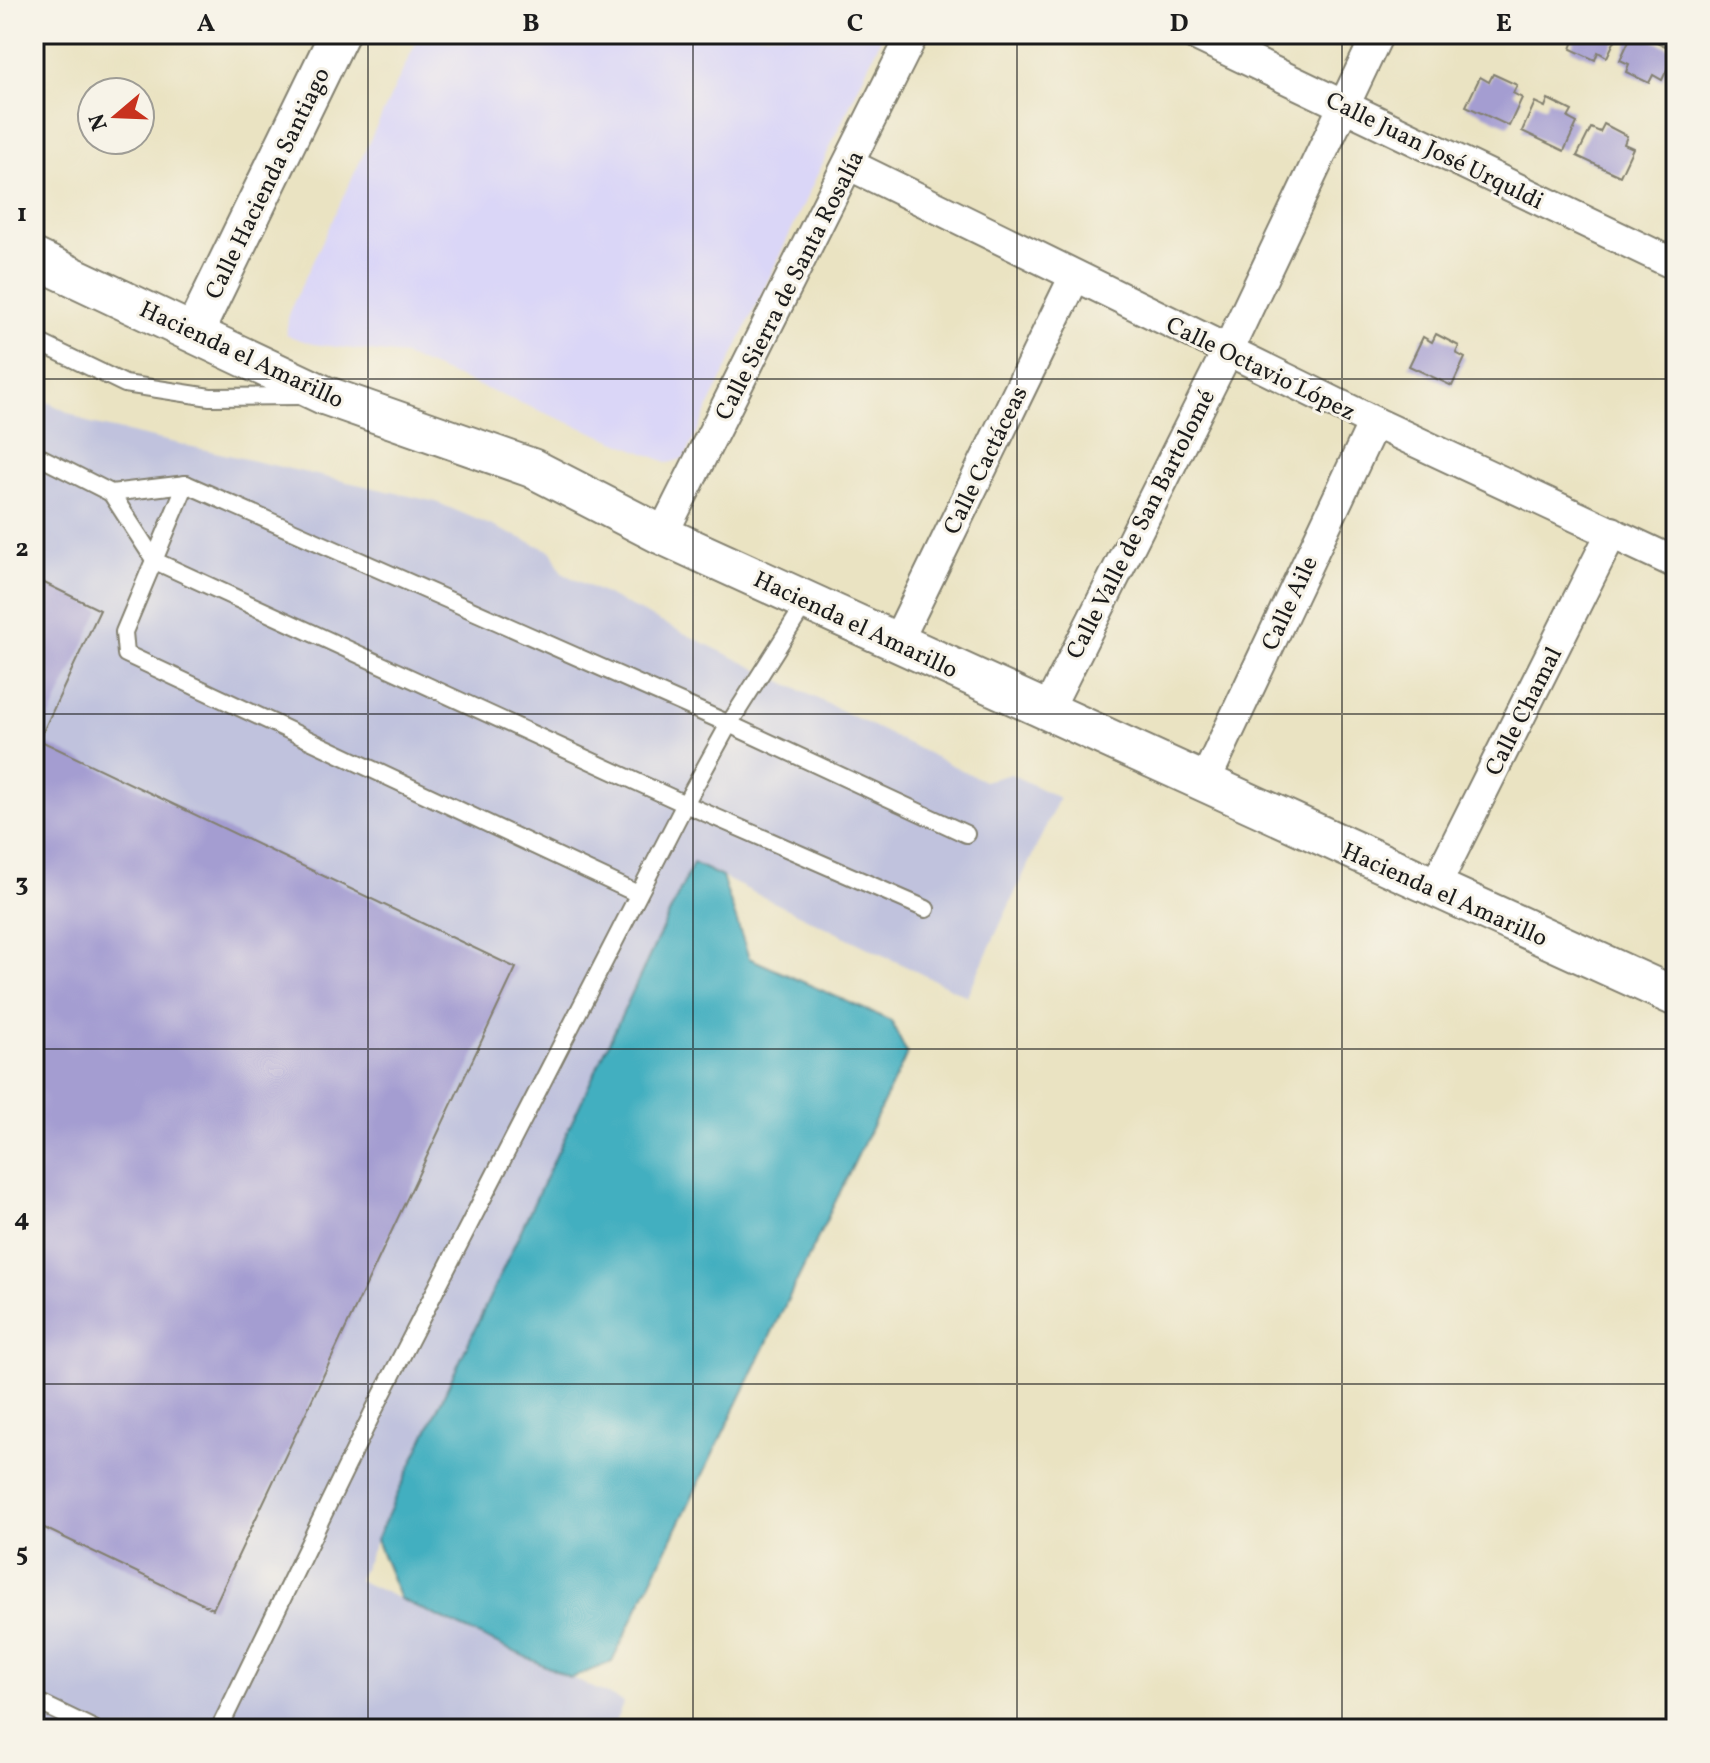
<svg xmlns="http://www.w3.org/2000/svg" width="1710" height="1763" viewBox="0 0 1710 1763" font-family="Vollkorn,serif">
<style>
.built{fill:#dad6f7}
.industrial{fill:#c0c2dd}
.water{fill:#42afc0;stroke:#2f666e;stroke-width:2}
.building{fill:#a49dd1}
.lines{fill:none;stroke-linecap:round;stroke-linejoin:round}
.service-casing{stroke:#83806f;stroke-width:20}
.minor-casing{stroke:#83806f;stroke-width:34}
.tertiary-casing{stroke:#83806f;stroke-width:42}
.service{stroke:#fff;stroke-width:16}
.minor{stroke:#fff;stroke-width:30}
.tertiary{stroke:#fff;stroke-width:38}
.grid{fill:none;stroke:#1c1c1c;stroke-width:2;stroke-opacity:0.55}
.labels{text-anchor:middle;stroke-width:6;stroke-linejoin:round;paint-order:stroke}
.street-label{font-size:24px;fill:#1c1c1c;stroke:#f7f3e8}
.neatline{fill:none;stroke:#1c1c1c;stroke-width:3}
.grid-label{font-size:26px;text-anchor:middle;font-weight:bold;fill:#1c1c1c}
</style>
<rect width="100%" height="100%" fill="#f7f3e8"/>
<filter id="ink" filterUnits="userSpaceOnUse"><feTurbulence type="fractalNoise" baseFrequency=".0125" numOctaves="2"/><feDisplacementMap in="SourceGraphic" scale="16" xChannelSelector="R" yChannelSelector="G"/><feConvolveMatrix kernelMatrix="1 2 1 2 8 2 1 2 1" color-interpolation-filters="sRGB"/></filter>
<filter id="wash" filterUnits="userSpaceOnUse"><feTurbulence type="fractalNoise" baseFrequency=".006" numOctaves="4" result="noise"/><feDisplacementMap in="SourceGraphic" scale="32" xChannelSelector="R" yChannelSelector="G"/><feGaussianBlur stdDeviation="1.8" result="paint"/><feColorMatrix in="noise" values="0 0 0 0 0 0 0 0 0 0 0 0 0 0 0 0 0 1.4 0 .05"/><feComposite in="paint" operator="in"/></filter>
<g filter="url(#wash)">
<rect width="100%" height="100%" fill="#eae3c2"/>
<path class="built" d="M420,34H883L685,458L669,463L402,355L313,344L286,335L289,312Z"/>
<path class="industrial" d="M34,395L91,424L436,502L551,551L562,573L984,781L1011,774L1059,798L967,996L693,863L358,1580L624,1702L612,1729H34Z"/>
<path class="water" d="M693,863L722,877L749,958L891,1021L907,1054L612,1662L571,1678L400,1599L376,1540Z"/>
<g id="blocks">
<g class="building">
<path d="M1566,34H1618L1607,57L1598,52L1595,60L1571,49L1574,41Z"/>
<path d="M1632,34H1640L1676,51L1662,80L1653,75L1649,83L1626,72L1629,64L1620,60Z"/>
<path d="M1493,74L1517,85L1513,93L1522,98L1509,126L1466,106L1480,77L1489,82Z"/>
<path d="M1548,99L1572,111L1568,118L1577,123L1564,151L1522,131L1535,102L1545,107Z"/>
<path d="M1604,124L1627,136L1624,144L1633,148L1620,176L1577,156L1591,128L1600,132Z"/>
<path d="M1436,334L1459,346L1456,353L1465,358L1452,386L1409,366L1423,337L1432,342Z"/>
<path d="M34,578L100,610L39,740L516,968L213,1609L34,1523Z"/>
</g>
</g>
</g>
<g filter="url(#ink)">
<use href="#blocks" fill-opacity="0" stroke="#83806f" stroke-width="2"/>
<g class="lines">
<defs>
<g id="service">
<path d="M34,340L125,384L210,397L302,396"/>
<path d="M34,454L111,493L186,484L729,724L966,834"/>
<path d="M186,484L124,632L126,654L638,894"/>
<path d="M111,493L155,561L685,804L926,909"/>
<path d="M34,1700L94,1729"/>
<path d="M219,1729L373,1412L685,804L729,724L807,601"/>
</g>
<g id="minor">
<path d="M1194,34L1676,265"/>
<path d="M850,165L1374,422L1676,563"/>
<path d="M662,535L913,34"/>
<path d="M897,642L1074,278"/>
<path d="M1047,711L1228,350L1378,34"/>
<path d="M1204,783L1374,422"/>
<path d="M1433,890L1612,532"/>
</g>
<g id="tertiary">
<path d="M34,258L324,395L532,468L662,535L1676,997"/>
<path d="M194,332L339,34"/>
</g>
</defs>
<use href="#service" class="service-casing"/>
<use href="#minor" class="minor-casing"/>
<use href="#tertiary" class="tertiary-casing"/>
<use href="#service" class="service"/>
<use href="#minor" class="minor"/>
<use href="#tertiary" class="tertiary"/>
</g>
</g>
<path class="grid" d="M368,34V1729M693,34V1729M1017,34V1729M1342,34V1729M34,379H1676M34,714H1676M34,1049H1676M34,1384H1676"/>
<g class="labels">
<g class="street-label">
<text transform="translate(1435 150) rotate(26)" y="8">Calle Juan José Urquldi</text>
<text transform="translate(267 183) rotate(-64)" y="8">Calle Hacienda Santiago</text>
<text transform="translate(789 285) rotate(-63)" y="8">Calle Sierra de Santa Rosalía</text>
<text transform="translate(242 354) rotate(25)" y="8">Hacienda el Amarillo</text>
<text transform="translate(1261 368) rotate(26)" y="8">Calle Octavio López</text>
<text transform="translate(985 460) rotate(-64)" y="8">Calle Cactáceas</text>
<text transform="translate(1140 524) rotate(-63)" y="8">Calle Valle de San Bartolomé</text>
<text transform="translate(1289 603) rotate(-65)" y="8">Calle Aile</text>
<text transform="translate(856 624) rotate(25)" y="8">Hacienda el Amarillo</text>
<text transform="translate(1523 711) rotate(-63)" y="8">Calle Chamal</text>
<text transform="translate(1445 894) rotate(24)" y="8">Hacienda el Amarillo</text>
</g>
</g>
<rect width="1710" height="1763" fill="none" stroke="#f7f3e8" stroke-width="88"/>
<g transform="translate(116 116) rotate(251)"><circle r="38" fill="#f7f3e8" stroke="#9f9d96" stroke-width="2"/>
<path d="M0-6L14 30L0 20L-14 30Z" fill="#c8321e"/>
<text y="-12" font-size="22" font-weight="bold" text-anchor="middle" fill="#1c1c1c">N</text>
</g>
<rect x="44" y="44" width="1622" height="1675" class="neatline"/>
<g class="grid-label">
<text x="206" y="31">A</text>
<text x="531" y="31">B</text>
<text x="855" y="31">C</text>
<text x="1179" y="31">D</text>
<text x="1504" y="31">E</text>
<text x="22" y="221">1</text>
<text x="22" y="556">2</text>
<text x="22" y="891">3</text>
<text x="22" y="1226">4</text>
<text x="22" y="1561">5</text>
</g>
</svg>
